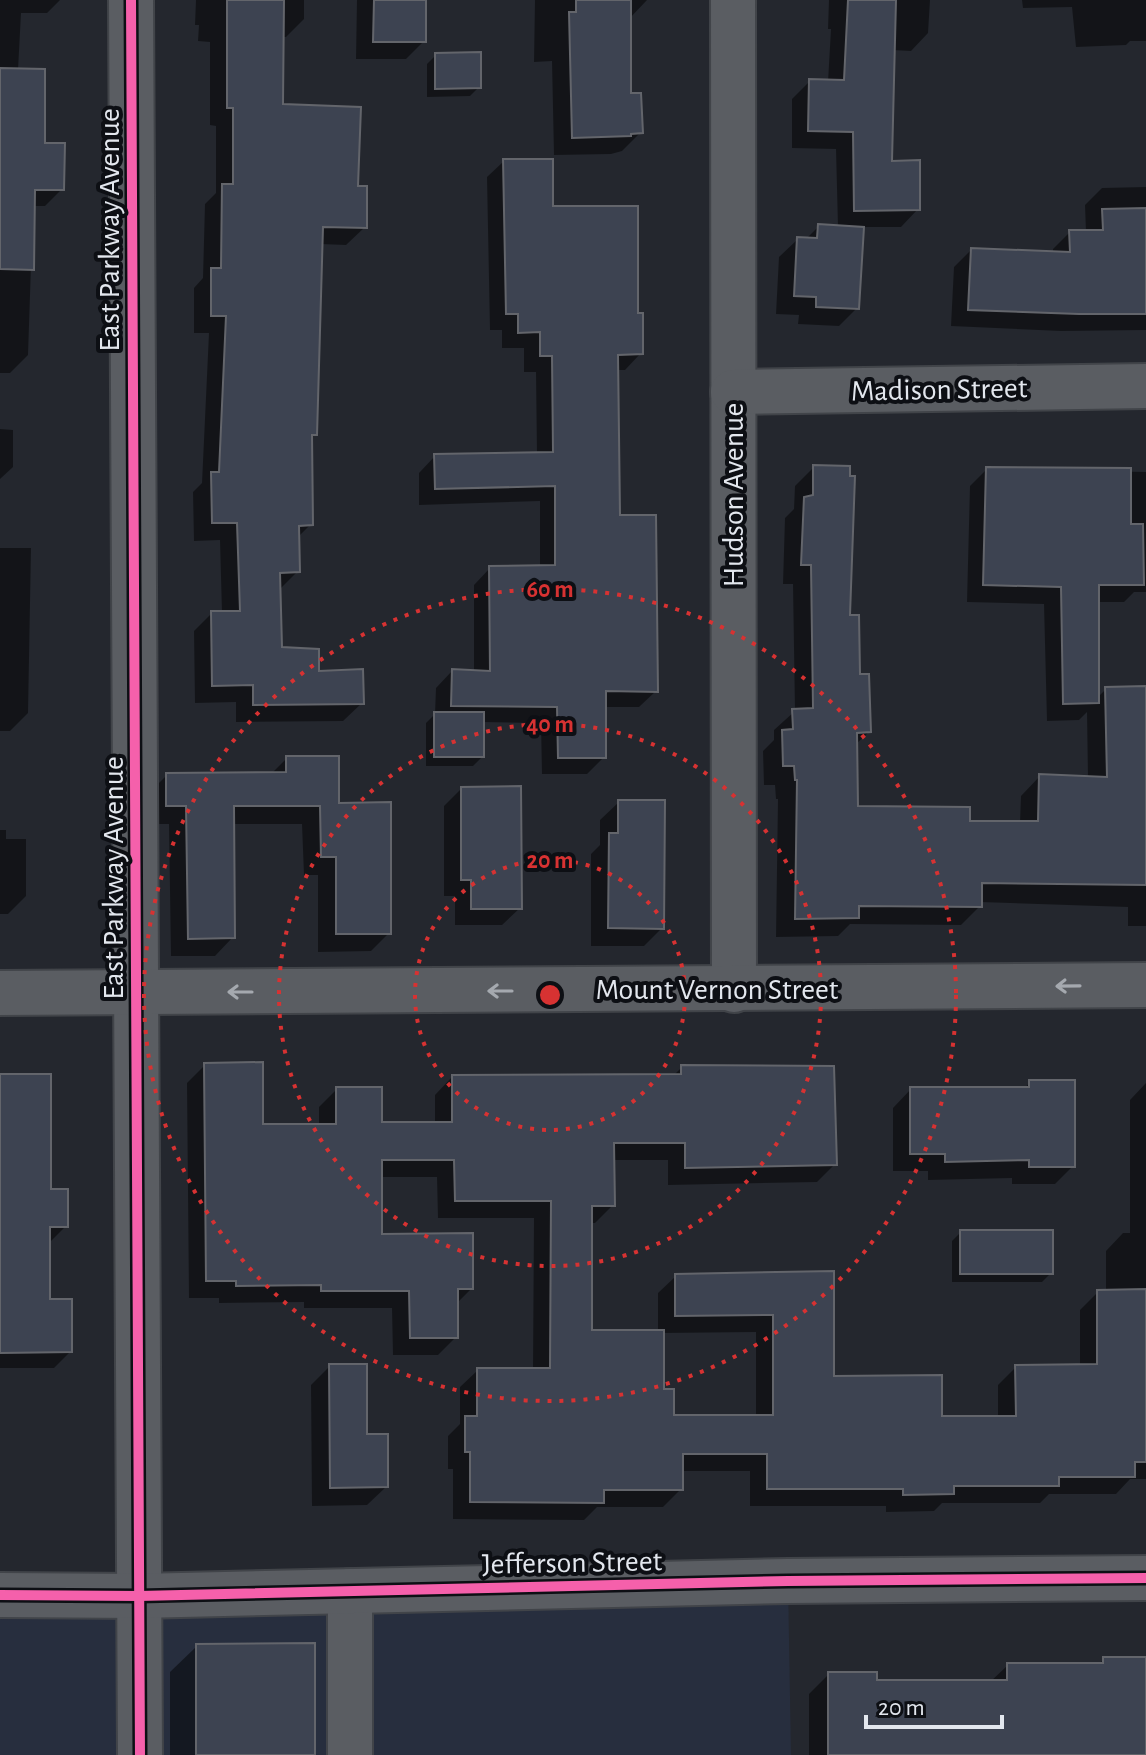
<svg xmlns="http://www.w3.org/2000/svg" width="1146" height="1755" viewBox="0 0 1146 1755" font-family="'Alegreya Sans',sans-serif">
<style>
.built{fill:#272e3e}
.shadow{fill:#0007;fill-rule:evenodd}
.building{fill:#3d4351;stroke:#63656b;stroke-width:2}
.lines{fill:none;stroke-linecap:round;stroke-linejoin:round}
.minor-casing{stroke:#414449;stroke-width:48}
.minor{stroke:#5a5d62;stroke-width:44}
.cycleway-casing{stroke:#0d0f14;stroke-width:15}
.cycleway{stroke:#f560ab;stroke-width:10}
.oneway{stroke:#a5a9af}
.ring{fill:none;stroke:#d73232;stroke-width:4;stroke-dasharray:4 8}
.labels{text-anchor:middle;stroke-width:8;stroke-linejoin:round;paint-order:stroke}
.street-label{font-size:30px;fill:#e3e7ee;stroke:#0d0f14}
.centre{fill:#d73232;stroke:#0d0f14;stroke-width:4}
.ring-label{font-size:24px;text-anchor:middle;font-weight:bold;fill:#d73232;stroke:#0d0f14;stroke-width:8;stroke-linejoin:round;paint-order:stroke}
</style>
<rect width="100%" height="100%" fill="#24272e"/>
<path class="built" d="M788,1581L791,1755H0V1595Z"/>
<g class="shadow">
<path d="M0,0H60L47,13H21L18,70L43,145L62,189L45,206H33L28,355L10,373H0Z"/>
<path d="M196,0H304V19L286,37H282L281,106L356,188L365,227L346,245L320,244L315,434L310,440L311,524L297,538L298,571L278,591L280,648L362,703L343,721L236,722V702L195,703L194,631L212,613H222L220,540L194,541L193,492L202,483L209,333H194V288L203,278L205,204L216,193V126L210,125V42L198,41L199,25H195Z"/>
<path d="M357,0H424V41L406,59H356Z"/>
<path d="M535,0H647L629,19V95L641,132L622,151L611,154L554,155L552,61L534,62Z"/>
<path d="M829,0H930L928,33L911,51L892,50L890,163L918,209L901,227H862L857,308L839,326L798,324L799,315L776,314L779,257L798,239H806L819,226L838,227L836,149L792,148V99L810,81L828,82L831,29H828Z"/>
<path d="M1022,0H1146V41H1130L1126,45L1076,47L1072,7L1023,8Z"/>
<path d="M436,55L479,87L470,96L427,97V64Z"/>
<path d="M504,161L551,208L636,315L641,353L625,370H616L618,517L656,691L639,707H604V757L587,774H542L541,723L482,722V757L473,766H426V723L435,714L436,688L452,671L474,672V585L490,568H540V501L419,505V473L435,456L537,455L536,372H524V348H502V330H490L487,177Z"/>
<path d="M1146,187V330L1061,331L951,326L954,267L971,250L1053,253V249L1070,232H1086L1085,205L1102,188Z"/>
<path d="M0,429L13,430V467L0,479Z"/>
<path d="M814,467L848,617L869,732L855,745L856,808L968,823H1020L1021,796L1040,776L1088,778L1087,712L1079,720L1047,721L1044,604L967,602L970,486L987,469L1146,472V592H1134L1124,602H1097V698L1106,689L1146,723V926H1128V907L980,902V906L961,925L850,924L838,936L776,937L778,799H776L775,785H764L763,751L774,740V730L795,711L793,584H783L785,518L794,509L795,486Z"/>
<path d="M0,548H31L28,713L10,731H0Z"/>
<path d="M287,758L337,805L389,933L371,951L318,952V875H304L302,824H232L233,937L215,956H171L169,824H149L148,794L167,775L271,774Z"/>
<path d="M461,789L520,908L502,925H455V896H444V806Z"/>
<path d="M619,802L662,928L644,946H591V854L600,845V820Z"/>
<path d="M0,830H6V839H26V896L8,914H0Z"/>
<path d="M205,1065L261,1126H319V1107L337,1089L380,1124H435V1095L452,1077L673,1076L682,1067L835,1164L817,1182L668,1185V1160H613V1205L595,1223H590V1332H658V1293L676,1276L832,1274V1378L940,1418H998V1385L1016,1367L1080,1366V1310L1098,1292H1106V1251L1123,1233H1130V1100L1146,1083V1479H1130L1116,1494H1049L1040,1503H942L934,1511L886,1512V1506H750V1471H681V1489L663,1507H597L584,1520L453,1519V1469H448V1436L460,1424V1387L478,1370H533L534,1218H438L437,1177H380L381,1236L471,1289L456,1304V1337L438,1355H393L392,1308H304V1302L219,1303V1298H189L187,1083ZM756,1332V1417H672L662,1391V1333Z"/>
<path d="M0,1076L66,1226L49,1243L48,1301L70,1352L54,1368H0Z"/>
<path d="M1030,1082L1073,1166L1055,1184H1012V1178L928,1180V1171H893V1108L911,1089H1024Z"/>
<path d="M961,1232L1051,1273L1042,1282H952V1241Z"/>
<path d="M330,1366L365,1436L386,1487L367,1505L312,1506L311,1385Z"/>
<path d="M197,1646L313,1755H170V1672Z"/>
<path d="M1104,1659H1146V1755H809V1694L829,1674L875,1682H990L1008,1665H1098Z"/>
</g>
<g class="building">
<path d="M227,0H284L283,104L361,107L358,186H367V228L323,227L317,435H312L313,525L299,526L300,572L280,573L282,647L319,649V671L363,669L364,704L253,705V685L212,686L211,611H240L237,523H212L211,472H219L226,316H211V268H221L222,184H233V108H227Z"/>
<path d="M374,0H426V42H373Z"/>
<path d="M576,0H631V93H641L643,133L631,134V136L572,138L569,12H576Z"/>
<path d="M848,0H896L892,161L920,160V210L854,211L853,132L808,131L809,79L844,80Z"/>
<path d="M481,52V88L435,89V53Z"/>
<path d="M0,68L45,69V143H65L64,190H35L34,270L0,269Z"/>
<path d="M503,159H553V206H638V313H643V354L618,355L620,515H656L658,692L606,691V758H558L557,707L451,706L452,669L490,671L489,566L555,565V486L435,489L434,454L553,452L552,356H540V332L518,333V314H506Z"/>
<path d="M1146,208V314H1079L968,310L971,248L1070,252L1069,230H1103L1102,209Z"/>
<path d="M818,224L864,227L859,309L816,307V297L794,296L797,237L817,238Z"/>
<path d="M813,465L850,466V476H855L850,615H859L860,674H869L871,732L857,733L858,806L970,807V821H1038L1039,774L1107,777L1105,687L1146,686V885L982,883V907L859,906V918L795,919L797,780H795L794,766H783L782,730L793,729L792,709L813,708L811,565H801L804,497L813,495Z"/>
<path d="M986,467L1131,468V524H1143L1144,585H1099V703L1063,704L1061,587L983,585Z"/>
<rect x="434" y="712" width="50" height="45"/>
<path d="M286,756H339V803L391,802V934H336V857H321L320,806H234L235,938L188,939L186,806H166V773L286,772Z"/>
<path d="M521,786L522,909H471V880H461V787Z"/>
<path d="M618,800H665L664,929L608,928L609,833H618Z"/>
<path d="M263,1062V1124H336V1087H382V1122H452V1075L681,1074V1065L834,1066L837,1165L685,1168V1143H614L615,1206H592V1330H664V1389H674V1415H773V1315L675,1316V1274L834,1271V1376L942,1375V1416H1016L1015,1365L1097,1364V1290L1146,1289V1462H1135V1477H1059V1486H954V1494L903,1495V1489H767V1454H683V1490H604V1503L470,1502V1452H465V1416H477V1368H550L551,1201H455L454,1160H382V1234L473,1233V1289H458V1338H410L409,1291H321V1285L236,1286V1281H206L204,1063Z"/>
<path d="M0,1074H51V1189H68V1227H50V1299H72V1352L0,1353Z"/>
<path d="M1029,1080H1075V1167H1029V1160L945,1162V1154H910V1087H1029Z"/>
<rect x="960" y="1230" width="93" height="44"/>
<path d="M329,1364H367V1434H388V1487L330,1488Z"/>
<path d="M315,1643V1755H196V1644Z"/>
<path d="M1103,1657H1146V1755H828V1672H877V1680H1007V1663H1103Z"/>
</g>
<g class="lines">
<defs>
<g id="minor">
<path d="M131,0L140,1755"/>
<path d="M733,0L734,990"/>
<path d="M733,392L1146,386"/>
<path d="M0,993L1146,985"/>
<path d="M350,1591V1755"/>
<path d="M0,1595L139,1596L788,1581L1146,1578"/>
</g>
</defs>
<use href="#minor" class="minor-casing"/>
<use href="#minor" class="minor"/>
<defs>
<g id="cycleway">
<path d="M131,0L140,1755"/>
<path d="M0,1595L139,1596L788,1581L1146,1578"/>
</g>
</defs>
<use href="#cycleway" class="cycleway-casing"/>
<use href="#cycleway" class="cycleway"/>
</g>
<defs><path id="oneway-shaft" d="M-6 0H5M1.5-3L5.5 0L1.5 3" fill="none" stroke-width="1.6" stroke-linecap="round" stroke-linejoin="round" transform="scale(2)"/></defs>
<g class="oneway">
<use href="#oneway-shaft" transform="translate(1068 986) rotate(179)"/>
<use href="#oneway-shaft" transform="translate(500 991) rotate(180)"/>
<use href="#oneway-shaft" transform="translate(240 992) rotate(180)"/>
</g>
<g class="ring">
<circle cx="550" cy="995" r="135"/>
<circle cx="550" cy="995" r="271"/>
<circle cx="550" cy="995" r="406"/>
</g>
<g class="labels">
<g class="street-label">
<text transform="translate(109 230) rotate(-90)" y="10">East Parkway Avenue</text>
<text transform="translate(939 389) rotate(-1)" y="10">Madison Street</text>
<text transform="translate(733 495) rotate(-90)" y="10">Hudson Avenue</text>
<text transform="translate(113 878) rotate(-90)" y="10">East Parkway Avenue</text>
<text x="717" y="999">Mount Vernon Street</text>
<text transform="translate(572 1562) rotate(-1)" y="10">Jefferson Street</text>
</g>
</g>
<circle cx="550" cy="995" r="12" class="centre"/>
<g class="ring-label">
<text x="550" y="597">60 m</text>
<text x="550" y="732">40 m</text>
<text x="550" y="868">20 m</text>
</g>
<path d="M866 1715v12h136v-12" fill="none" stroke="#e3e7ee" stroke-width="4"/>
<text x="878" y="1715" font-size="24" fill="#e3e7ee" stroke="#0d0f14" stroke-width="6" paint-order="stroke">20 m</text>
</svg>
